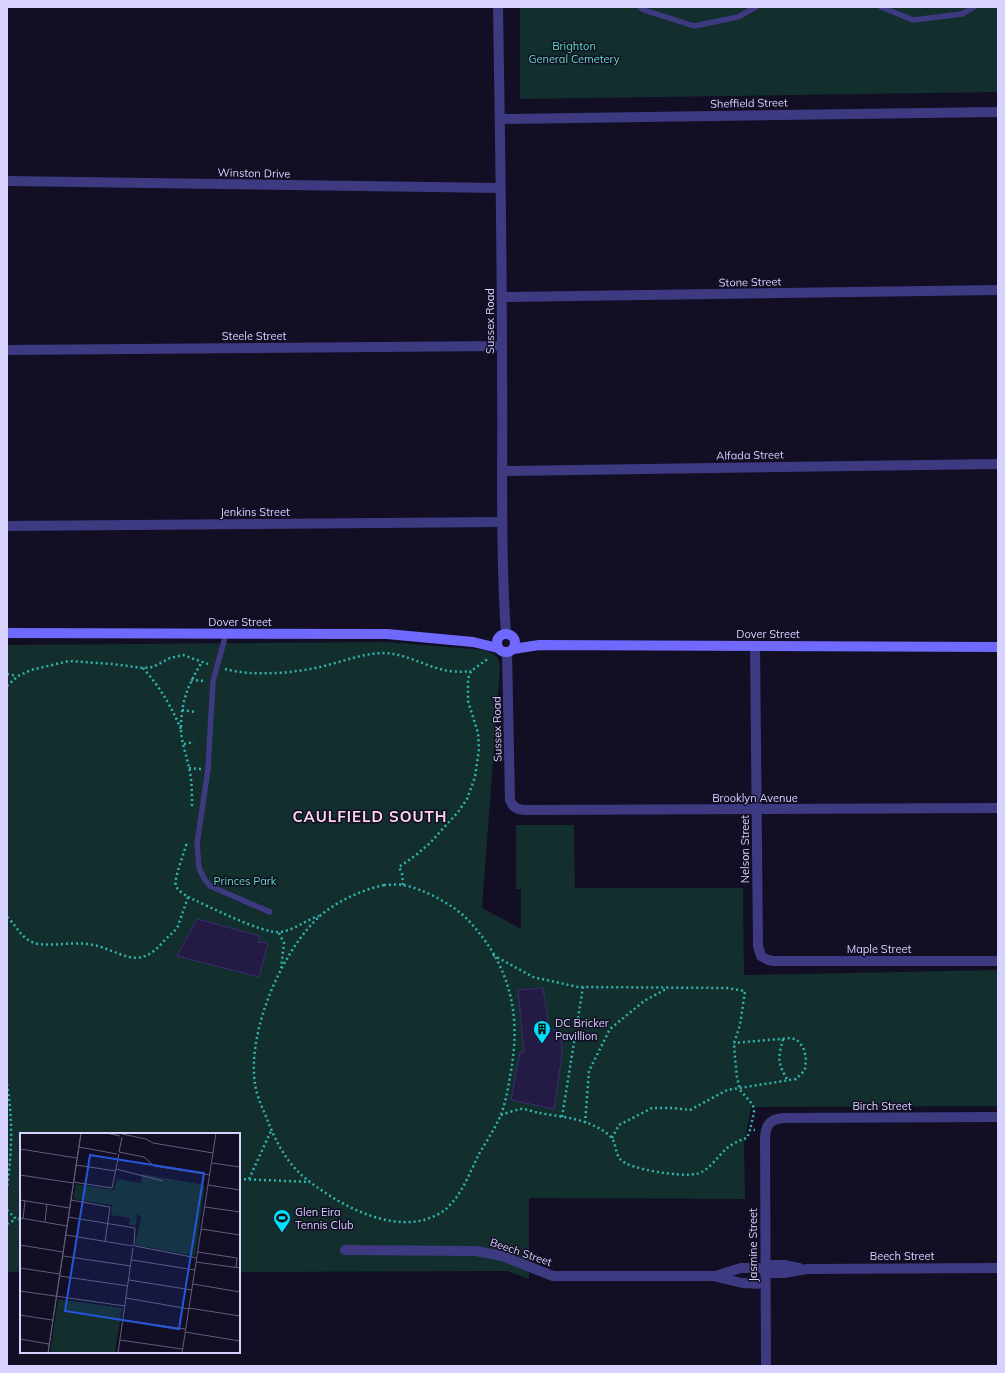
<svg xmlns="http://www.w3.org/2000/svg" width="1005" height="1373" viewBox="0 0 1005 1373" font-family="Mulish,sans-serif">
<style>
.green{fill:#122e2d}
.building{fill:#241b45;stroke:#3b2d70}
.lines{fill:none;stroke-linecap:round;stroke-linejoin:round}
.path{stroke:#30b5ae;stroke-width:2.5;stroke-dasharray:2 3;stroke-linecap:butt}
.lane{stroke:#3d3a82;stroke-width:5.5}
.street{stroke:#3d3a82;stroke-width:10}
.secondary{stroke:#6f6afd;stroke-width:10}
.labels{text-anchor:middle;stroke-width:3;stroke-linejoin:round;paint-order:stroke}
.park-label{font-size:11px;fill:#5edebf;stroke:#120e24}
.street-label{font-size:11px;fill:#d7d2ff;stroke:#120e24}
.poi-label{font-size:11px;fill:#d7d2ff;stroke:#120e24;text-anchor:start}
.district-label{font-size:15px;font-weight:bold;letter-spacing:1px;fill:#ffd4ef;stroke:#120e24}
.inset-road{fill:none;stroke:#615c7c;stroke-width:1}
.view{fill:#2655da;fill-opacity:0.15;stroke:#2655da;stroke-width:2}
.inset-edge{fill:none;stroke:#d7d2ff;stroke-width:2}
</style>
<rect width="100%" height="100%" fill="#120e24"/>
<g class="green">
<path d="M520,7H998V92L520,99Z"/>
<path d="M387,642L484,650C494,653 500,657 500,668L482,908L521,929V889H516V825H574L575,888H743L744,975L998,970V1106L751,1107L744,1145L745,1199L529,1198V1279L507,1271L239,1272V1134H21V1272H7V645Z"/>
</g>
<g class="building">
<path d="M197,919L260,936L258,942L268,943L259,977L177,956Z"/>
<path d="M543,988L549,1027L556,1031L561,1040L562,1055L554,1109L511,1100L520,1052H524L518,990Z"/>
</g>
<g class="lines">
<g class="path">
<path d="M143,668C160,687 171,706 181,729"/>
<path d="M225,669C255,677 298,673 328,665C347,660 365,653 385,653C408,654 427,668 450,671C457,672 464,672 471,671"/>
<path d="M7,674L17,676"/>
<path d="M191,680L206,681"/>
<path d="M7,686L18,676L31,670L69,661L112,664L143,668L153,667L170,658L183,655L208,664"/>
<path d="M182,710L195,712"/>
<path d="M184,744L194,742"/>
<path d="M189,768L201,769"/>
<path d="M192,806C192,793 192,780 189,768C187,756 181,742 181,729C181,701 188,685 202,662"/>
<path d="M384,885C390,885 397,884 403,885C424,889 454,905 468,920C511,966 522,1016 510,1076C508,1090 505,1105 500,1117C494,1130 486,1142 479,1154C470,1172 463,1192 449,1206C443,1213 433,1217 424,1220C384,1230 336,1203 305,1178C288,1164 277,1144 269,1124C264,1111 257,1098 255,1084C247,1031 282,950 321,915C339,900 362,890 384,885Z"/>
<path d="M403,885L402,873L399,867L416,855L430,843L458,812L467,799L475,777L479,749L478,733L468,701V679L471,671L489,658"/>
<path d="M188,897C206,905 263,934 279,932C294,931 305,920 319,916"/>
<path d="M7,917C19,928 21,940 38,944C55,946 72,942 88,944C119,948 136,974 163,942C168,936 174,933 178,926L188,897C184,894 178,891 176,886C173,880 185,851 187,842"/>
<path d="M279,933L284,943L281,968"/>
<path d="M493,955L533,977L578,987L727,988L745,991L740,1025L734,1043L735,1058L737,1077L740,1090L753,1105L754,1112L750,1130"/>
<path d="M783,1039C778,1059 777,1062 788,1081"/>
<path d="M7,1084C13,1120 12,1152 7,1187"/>
<path d="M501,1115C507,1113 515,1110 521,1109C527,1109 534,1112 539,1113C563,1117 592,1119 611,1137C616,1142 615,1153 620,1159C629,1170 682,1177 696,1174C708,1172 717,1157 726,1149C732,1144 739,1140 747,1138L750,1130H755"/>
<path d="M562,1117L583,987"/>
<path d="M585,1123L589,1071L610,1029L644,1001L668,988"/>
<path d="M612,1138L619,1125L652,1108H674L690,1110L727,1090L796,1079L805,1070L806,1057L803,1047L797,1040L791,1038L734,1043"/>
<path d="M239,1179L310,1182"/>
<path d="M249,1179L271,1131"/>
<path d="M7,1210L16,1219H21"/>
<path d="M7,1224L16,1219"/>
</g>
<g class="lane">
<path d="M640,7L644,10L694,26L738,17L756,7"/>
<path d="M881,7L913,20L962,14L974,7"/>
<path d="M226,634L213,681L208,769L197,844L199,868L205,880L210,886L270,912"/>
</g>
<g class="street">
<path d="M498,7C500,128 502,249 502,369C503,458 500,546 506,634"/>
<path d="M500,119L998,112"/>
<path d="M7,181L500,188"/>
<path d="M502,297L998,290"/>
<path d="M7,350L502,346"/>
<path d="M503,471L998,464"/>
<path d="M7,526L502,522"/>
<path d="M755,646L758,946L761,956L768,960L774,961H998"/>
<path d="M507,652L510,800C513,809 520,810 528,810L998,808"/>
<path d="M345,1250L476,1251L502,1256L553,1276H713L742,1283L765,1284"/>
<path d="M766,1265H784L799,1268"/>
<path d="M765,1273H784L807,1269L998,1268"/>
<path d="M715,1276L741,1268H766"/>
<path d="M766,1366L765,1138C766,1124 770,1119 784,1118L998,1117"/>
</g>
<g class="secondary">
<path d="M7,633L387,634L473,642L498,648"/>
<circle cx="506" cy="643" r="9"/>
<path d="M513,649L539,645L998,647"/>
</g>
</g>
<defs>
<symbol id="building-pin" viewBox="-11 -11 22 30"><path d="M0 17L-7.5 6A9.5 9.5 0 1 1 7.5 6Z" fill="#03dffa" stroke="#120e24"/><path d="M-4-6H4V6H1V3H-1V6H-4ZM-2.5-4.3h1.7v1.8h-1.7ZM.8-4.3h1.7v1.8H.8ZM-2.5-1h1.7V.8h-1.7ZM.8-1h1.7V.8H.8Z" fill="#111"/></symbol>
<symbol id="stadium-pin" viewBox="-11 -11 22 30"><path d="M0 17L-7.5 6A9.5 9.5 0 1 1 7.5 6Z" fill="#03dffa" stroke="#120e24"/><path d="M0-5a6.5 5 0 1 0 0 10a6.5 5 0 1 0 0-10ZM-3.5-1.8h7v3.6h-7Z" fill="#111"/></symbol>
</defs>
<g fill-rule="evenodd">
<use href="#building-pin" x="532" y="1019" width="20" height="27"/>
<use href="#stadium-pin" x="272" y="1208" width="20" height="27"/>
</g>
<g class="labels">
<g class="park-label">
<text x="574" y="50">Brighton<tspan x="574" dy="13">General Cemetery</tspan></text>
<text x="245" y="885">Princes Park</text>
</g>
<g class="street-label">
<text transform="translate(749 103) rotate(-1)" y="4">Sheffield Street</text>
<text transform="translate(254 173) rotate(1)" y="4">Winston Drive</text>
<text transform="translate(750 282) rotate(-1)" y="4">Stone Street</text>
<text transform="translate(490 321) rotate(-90)" y="4">Sussex Road</text>
<text x="254" y="340">Steele Street</text>
<text transform="translate(750 455) rotate(-1)" y="4">Alfada Street</text>
<text x="255" y="516">Jenkins Street</text>
<text x="240" y="626">Dover Street</text>
<text x="768" y="638">Dover Street</text>
<text transform="translate(497 729) rotate(-91)" y="4">Sussex Road</text>
<text x="755" y="802">Brooklyn Avenue</text>
<text transform="translate(745 849) rotate(-90)" y="4">Nelson Street</text>
<text x="879" y="953">Maple Street</text>
<text x="882" y="1110">Birch Street</text>
<text transform="translate(753 1245) rotate(-90)" y="4">Jasmine Street</text>
<text transform="translate(521 1252) rotate(19)" y="4">Beech Street</text>
<text x="902" y="1260">Beech Street</text>
</g>
<g class="poi-label">
<text x="555" y="1027">DC Bricker<tspan x="555" dy="13">Pavillion</tspan></text>
<text x="295" y="1216">Glen Eira<tspan x="295" dy="13">Tennis Club</tspan></text>
</g>
<g class="district-label">
<text x="370" y="822">CAULFIELD SOUTH</text>
</g>
</g>
<g transform="translate(20 1133)">
<rect width="220" height="220" fill="#120e24"/>
<path d="M122,41L185,52L175,123L115,112L121,84L117,81L116,93L109,92L110,85L91,82L92,72L53,66L56,51L94,57L97,46L121,50ZM38,166L102,175L95,220H30Z" fill="#122e2d"/>
<path class="inset-road" d="M86,0L100,3M102,1L126,6L133,10L193,20M59,14L97,21M0,16L57,25M99,19L124,24L134,33L190,42M99,19L102,4M192,30L220,34M56,32L96,38M96,36L143,48M0,42L53,50M53,49L92,55L99,21M188,52L220,57M0,67L50,75M51,67L90,74L85,109M185,74L220,79M48,84L115,95L114,113M0,85L47,93M3,86L5,68M25,89L27,71M181,96L220,102M46,102L113,113M0,112L43,119M115,113L177,125M178,119L217,125L216,135M43,123L111,133M112,127L175,137M176,129L220,135M0,135L40,141M40,143L108,153M109,147L172,157M173,151L220,159M0,158L105,173M106,165L169,176M169,175L220,183M0,182L32,187M103,187L165,196M165,199L220,208M0,206L29,211M100,207L162,216M28,220L61,0M28,220L61,0M98,220L113,115M162,220L196,0"/>
<path class="view" d="M70,22L184,40L159,196L45,178Z"/>
<rect width="220" height="220" class="inset-edge"/>
</g>
<rect width="1005" height="1373" fill="none" stroke="#d7d2ff" stroke-width="16"/>
</svg>
